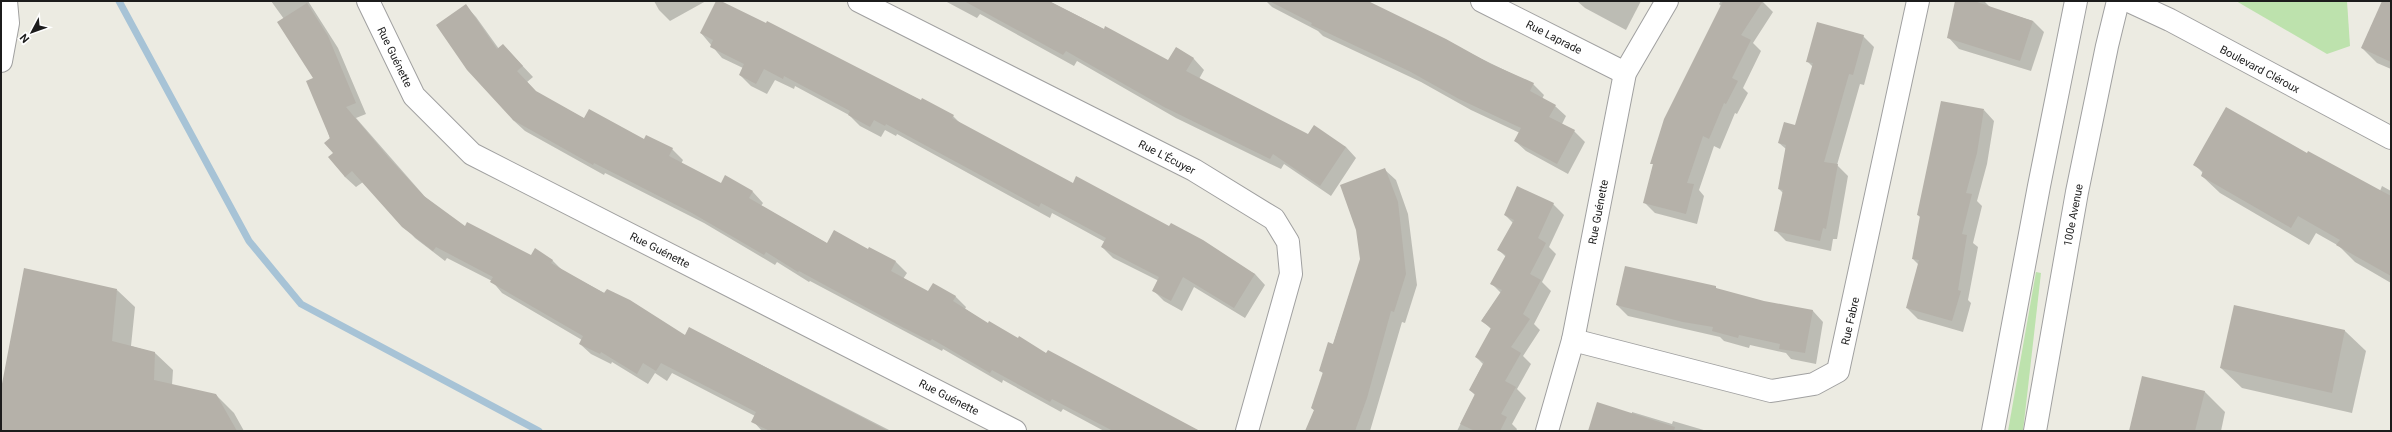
<svg xmlns="http://www.w3.org/2000/svg" width="2392" height="432" viewBox="0 0 2392 432" font-family="Roboto,sans-serif">
<style>
.grass{fill:#bde2ad}
.shadow{fill:#0003}
.lines{fill:none;stroke-linecap:round;stroke-linejoin:round}
.stream{stroke:#a7c3d6;stroke-width:7}
.building{fill:#b5b1a9}
.minor-casing{stroke:#a0a0a0;stroke-width:24}
.minor{stroke:#fff;stroke-width:22}
.labels{text-anchor:middle;stroke-width:3;stroke-linejoin:round;paint-order:stroke}
.street-label{font-size:11px;fill:#1c1c1c;stroke:#fff}
</style>
<rect width="100%" height="100%" fill="#ecebe2"/>
<g class="grass">
<path d="M2236,1H2347L2350,46L2327,54Z"/>
<path d="M2036,272L2041,273L2023,431H2008Z"/>
</g>
<g class="shadow">
<path d="M271,1H308L338,48L366,114L356,118L426,198L465,228L531,257L552,260L563,271L685,336L689,328L891,431H762L753,421L755,416L672,373L667,381L655,373L648,384L612,362L611,364L591,354L580,344L582,340L502,293L492,281L447,258L445,261L415,238L363,182L356,187L345,177L334,154L314,79L284,19Z"/>
<path d="M654,1H706L670,21L659,10Z"/>
<path d="M717,1L953,116L962,125L1073,184L1255,274L1265,285L1245,318L1194,287L1182,311L1164,301L1154,291L1159,281L1113,258L1102,247L1105,242L1052,213L1050,218L897,134L896,136L885,130L881,137L860,126L849,115L795,86L794,89L775,80L767,94L751,86L740,75L743,68L722,58L701,33Z"/>
<path d="M945,1H1049L1168,62L1177,48L1194,59L1204,70L1199,79L1308,136L1346,147L1356,158L1331,196L1284,164L1281,169L1176,118L1077,61L1074,66L980,14L977,18Z"/>
<path d="M1266,1H1363L1533,84L1544,95L1542,99L1555,106L1566,116L1562,124L1574,131L1585,142L1568,174L1526,151L1515,141L1520,133L1471,110L1421,82L1323,36L1318,31L1272,7Z"/>
<path d="M1577,1H1641L1626,30L1585,8Z"/>
<path d="M1721,1H1762L1773,12L1753,43L1761,51L1743,88L1748,93L1737,114L1735,113L1720,149L1714,146L1699,190L1704,196L1697,224L1655,213L1645,203L1654,166L1652,163L1721,6L1719,4Z"/>
<path d="M1956,1H1984L1991,8L2033,21L2044,32L2031,71L1959,49L1949,38Z"/>
<path d="M2384,1H2391V69L2377,63L2362,48Z"/>
<path d="M466,6L476,17L499,49L503,45L533,77L527,82L537,93L585,119L672,149L683,160L681,164L721,184L753,192L763,203L761,206L828,244L868,251L869,248L896,262L907,273L903,279L929,293L955,296L966,307L965,309L988,324L1199,431H1104L1063,409L1061,412L1003,380L1002,383L943,349L942,351L810,281L809,282L777,262L775,265L704,223L605,173L604,175L525,131L513,120Z"/>
<path d="M1863,36L1874,47L1864,85L1860,84L1837,165L1848,176L1837,239H1833L1831,251L1786,241L1775,230L1783,193L1779,189L1786,149L1779,143L1796,126L1813,67L1807,61Z"/>
<path d="M1984,110L1994,121L1987,164L1977,201L1982,206L1973,243L1978,247L1968,300L1971,303L1963,332L1918,319L1907,308L1919,265L1913,259L1921,218L1918,215Z"/>
<path d="M2308,154L2380,191L2382,186L2391,191V283L2355,262L2339,246L2316,233L2309,245L2220,193L2202,176L2203,173L2194,164Z"/>
<path d="M1385,170L1396,180L1408,214L1417,285L1405,323L1402,322L1370,431H1306L1315,411L1312,408L1324,374L1320,371L1333,345L1361,259Z"/>
<path d="M1553,204L1564,215L1549,247L1556,254L1542,282L1551,291L1534,324L1540,330L1523,356L1531,364L1517,389L1526,398L1512,424L1517,429L1516,431H1457L1475,395L1470,390L1483,364L1476,357L1491,329L1482,320L1501,293L1492,284L1506,257L1499,250L1513,223L1505,215Z"/>
<path d="M1715,287L1718,290L1764,302L1813,311L1823,322L1816,364L1791,359L1786,353L1750,345L1749,348L1724,341L1720,337L1628,316L1617,305Z"/>
<path d="M117,290L135,307L131,346L155,353L173,370L172,385L216,395L234,413L244,431H1V395Z"/>
<path d="M2235,306L2345,331L2366,351L2352,413L2242,388L2221,368Z"/>
<path d="M2204,391L2225,412L2221,431H2130Z"/>
<path d="M1632,412L1672,424L1673,421L1707,431H1589L1632,414Z"/>
</g>
<g class="lines">
<path class="stream" d="M119,1L249,241L301,304L539,431"/>
</g>
<g class="building">
<path d="M716,1H721L766,23L767,21L921,100L922,98L954,115L952,118L1073,183L1076,176L1169,226L1171,223L1203,240L1255,274L1234,308L1183,277L1171,301L1152,291L1159,277L1101,247L1106,238L1041,203L1039,207L886,124L885,126L874,120L870,127L848,115L850,111L784,76L783,79L764,69L756,84L739,75L744,64L710,47L713,40L700,33Z"/>
<path d="M964,1H1049L1104,29L1105,26L1168,60L1176,47L1194,58L1186,71L1308,134L1314,125L1346,147L1320,186L1273,154L1270,159L1164,107L1066,51L1063,55Z"/>
<path d="M1269,1H1368L1446,39L1491,64L1534,83L1530,91L1556,105L1549,117L1575,130L1557,164L1514,141L1521,128L1459,99L1409,71L1311,25L1312,23Z"/>
<path d="M1723,1H1763L1741,35L1751,40L1732,78L1738,81L1726,104L1724,103L1709,139L1703,136L1687,183L1694,184L1686,214L1643,203L1653,164H1650L1664,119Z"/>
<path d="M1955,1H1974L2033,21L2020,61L1947,38Z"/>
<path d="M2382,1H2391V62L2361,48Z"/>
<path d="M307,3L328,36L356,103L346,107L389,158L424,196L465,226L467,222L531,255L535,248L553,260L551,263L604,293L607,289L630,300L685,335L689,327L888,431H770L751,422L756,412L661,363L656,371L643,363L637,374L601,352L600,354L579,344L583,336L490,282L493,277L436,247L433,251L402,227L352,171L345,177L328,157L333,153L324,143L330,138L306,81L313,78L277,22Z"/>
<path d="M466,4L497,49L503,44L523,66L517,71L536,91L584,118L589,109L644,139L646,135L673,148L669,156L721,183L725,175L753,191L749,198L827,243L834,230L868,249L869,247L896,261L891,271L928,291L933,283L956,296L953,301L988,323L989,321L1018,338L1019,336L1046,353L1048,350L1200,431H1113L1052,399L1050,402L992,370L990,373L932,339L930,341L902,327L799,271L798,272L766,252L764,255L692,213L594,163L593,165L513,120L467,70L436,25Z"/>
<path d="M1817,22L1864,35L1853,75L1849,74L1824,162L1838,164L1826,229L1823,228L1820,241L1774,231L1783,190L1778,189L1786,145L1778,143L1784,122L1795,125L1813,63L1806,62Z"/>
<path d="M1941,101L1984,109L1977,153L1966,193L1972,194L1962,234L1967,235L1958,290L1961,291L1952,321L1906,308L1919,260L1912,259L1920,216L1917,215Z"/>
<path d="M2226,107L2307,153L2308,151L2391,196V276L2336,245L2340,240L2298,216L2291,228L2201,176L2203,171L2193,165Z"/>
<path d="M1385,168L1398,202L1406,274L1394,312L1391,311L1367,398L1355,431H1305L1314,410L1311,408L1323,372L1319,371L1328,342L1333,344L1360,259L1356,230L1340,185Z"/>
<path d="M1517,186L1554,203L1538,238L1546,243L1530,274L1541,280L1523,314L1530,319L1511,347L1521,353L1505,381L1516,387L1501,414L1507,417L1500,431H1475L1460,424L1475,394L1469,390L1484,362L1475,357L1491,328L1481,321L1502,290L1490,284L1506,255L1497,250L1514,220L1504,215Z"/>
<path d="M1625,266L1716,286V288L1764,301L1813,310L1805,353L1779,349L1780,344L1739,335L1738,338L1712,331L1713,327L1683,322L1616,305Z"/>
<path d="M24,268L117,289L112,341L155,352L154,380L216,394L237,431H1V389Z"/>
<path d="M2234,305L2345,330L2332,393L2220,368Z"/>
<path d="M2142,376L2205,391L2195,431H2129Z"/>
<path d="M1597,402L1675,427L1674,431H1588Z"/>
</g>
<g class="lines">
<defs>
<g id="minor">
<path d="M368,1L414,96L472,154L1015,431"/>
<path d="M859,1L1194,170L1274,219L1288,242L1291,274L1247,431"/>
<path d="M1482,1L1625,73"/>
<path d="M2129,1L2170,20L2391,138"/>
<path d="M1,61L8,23L6,1"/>
<path d="M1573,340L1771,391L1814,384L1838,371L1918,1"/>
<path d="M1547,431L1573,340L1625,73L1667,1"/>
<path d="M1993,431L2039,186L2076,1"/>
<path d="M2035,431L2077,192L2107,46L2118,1"/>
</g>
</defs>
<use href="#minor" class="minor-casing"/>
<use href="#minor" class="minor"/>
</g>
<g class="labels">
<g class="street-label">
<text transform="translate(1554 37) rotate(27)" y="4">Rue Laprade</text>
<text transform="translate(395 57) rotate(64)" y="4">Rue Guénette</text>
<text transform="translate(2260 69) rotate(28)" y="4">Boulevard Cléroux</text>
<text transform="translate(1167 157) rotate(27)" y="4">Rue L'Écuyer</text>
<text transform="translate(1598 212) rotate(-79)" y="4">Rue Guénette</text>
<text transform="translate(2073 215) rotate(-79)" y="4">100e Avenue</text>
<text transform="translate(660 250) rotate(27)" y="4">Rue Guénette</text>
<text transform="translate(1850 321) rotate(-77)" y="4">Rue Fabre</text>
<text transform="translate(949 397) rotate(27)" y="4">Rue Guénette</text>
</g>
</g>
<rect width="2392" height="432" fill="none" stroke="#1c1c1c" stroke-width="4"/>
<g transform="translate(32 32) rotate(229)" stroke="#ffffff" stroke-width="3" paint-order="stroke">
<path d="M0-3L7 15L0 10L-7 15Z" fill="#1c1c1c"/>
<text y="-6" font-size="11" font-weight="bold" text-anchor="middle" fill="#1c1c1c">N</text>
</g>
</svg>
